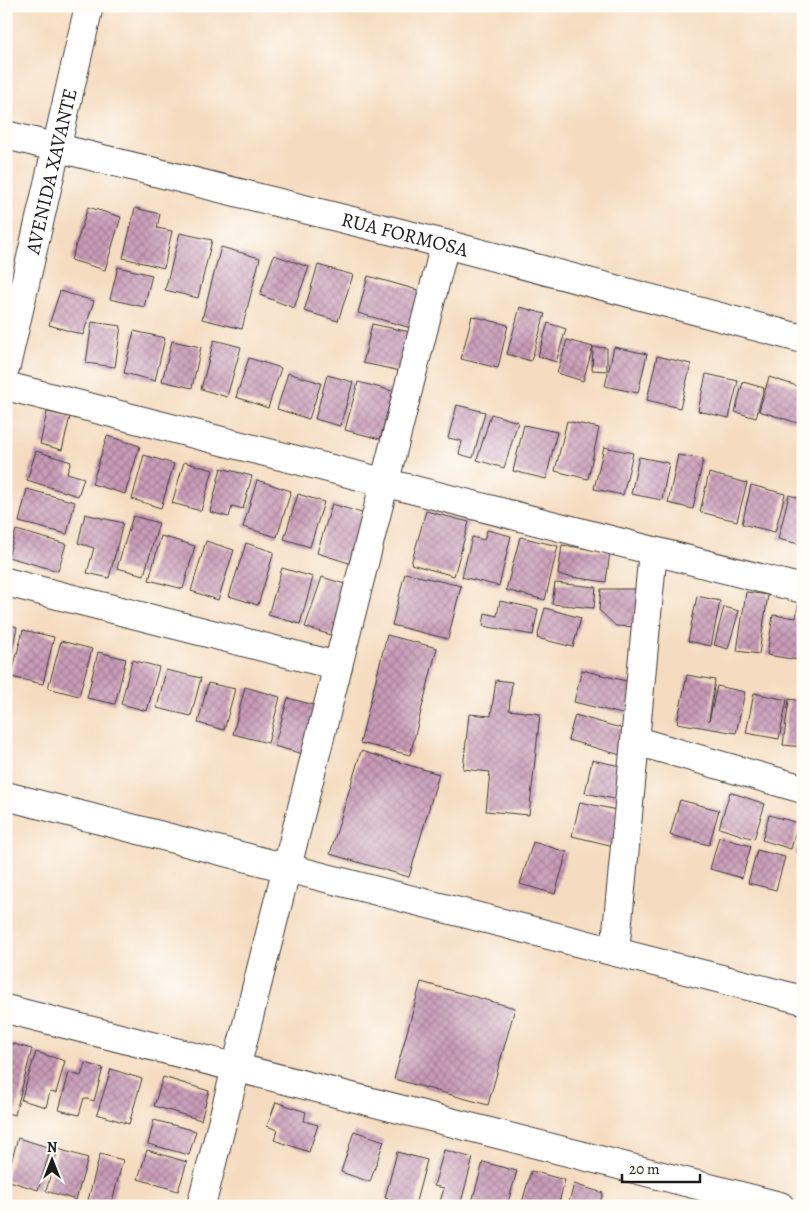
<svg xmlns="http://www.w3.org/2000/svg" width="809" height="1212" viewBox="0 0 809 1212" font-family="Alegreya,serif">
<style>
.building{fill:url(#building-cross-hatch)}
.lines{fill:none;stroke-linecap:round;stroke-linejoin:round}
.minor-casing{stroke:#3d3935;stroke-width:30}
.tertiary-casing{stroke:#3d3935;stroke-width:30}
.minor{stroke:#fff;stroke-width:28}
.tertiary{stroke:#fff;stroke-width:28}
.labels{text-anchor:middle;stroke-width:4.5;stroke-linejoin:round;paint-order:stroke}
.street-label{font-size:20px;fill:#1c1c1c;stroke:#fdfcf7}
</style>
<defs>
<pattern id="building-cross-hatch" width="8" height="8" patternUnits="userSpaceOnUse" patternTransform="scale(1.25)"><rect width="8" height="8" fill="#c99bb8"/><path d="M0 0l8 8M0 8l8-8" fill="none" stroke="#a27e95"/></pattern>
</defs>
<rect width="100%" height="100%" fill="#fdfcf7"/>
<filter id="ink" filterUnits="userSpaceOnUse"><feTurbulence type="fractalNoise" baseFrequency=".02" numOctaves="2"/><feDisplacementMap in="SourceGraphic" scale="10" xChannelSelector="R" yChannelSelector="G"/><feConvolveMatrix kernelMatrix="1 2 1 2 8 2 1 2 1" color-interpolation-filters="sRGB"/></filter>
<filter id="wash" filterUnits="userSpaceOnUse"><feTurbulence type="fractalNoise" baseFrequency=".0096" numOctaves="4" result="noise"/><feDisplacementMap in="SourceGraphic" scale="20" xChannelSelector="R" yChannelSelector="G"/><feGaussianBlur stdDeviation="1.12" result="paint"/><feColorMatrix in="noise" values="0 0 0 0 0 0 0 0 0 0 0 0 0 0 0 0 0 1.4 0 .05"/><feComposite in="paint" operator="in"/></filter>
<g filter="url(#wash)">
<rect width="100%" height="100%" fill="#f5dcc0"/>
<g id="blocks">
<g class="building">
<path d="M88,207L121,217L105,270L71,260Z"/>
<path d="M135,208L160,214L157,228L172,231L164,268L123,258Z"/>
<path d="M180,233L212,240L198,298L165,290Z"/>
<path d="M221,247L260,258L242,329L202,319Z"/>
<path d="M274,255L309,267L294,308L260,295Z"/>
<path d="M318,265L353,275L338,321L304,311Z"/>
<path d="M118,267L152,275L144,307L110,299Z"/>
<path d="M368,276L421,291L411,328L358,313Z"/>
<path d="M60,291L94,301L83,335L49,325Z"/>
<path d="M520,307L545,314L531,361L507,354Z"/>
<path d="M472,316L508,325L498,368L461,359Z"/>
<path d="M92,322L121,326L115,367L86,363Z"/>
<path d="M548,323L566,329L556,362L538,356Z"/>
<path d="M372,324L410,332L401,371L363,363Z"/>
<path d="M134,331L165,338L155,381L124,373Z"/>
<path d="M214,340L241,347L227,397L201,389Z"/>
<path d="M567,340L593,347L583,381L557,373Z"/>
<path d="M172,341L201,347L192,388L162,381Z"/>
<path d="M593,347L607,348V371L592,370Z"/>
<path d="M614,347L647,354L638,393L605,386Z"/>
<path d="M657,356L691,364L680,408L647,400Z"/>
<path d="M249,358L281,368L268,408L236,397Z"/>
<path d="M288,373L321,383L309,419L277,409Z"/>
<path d="M706,374L738,381L729,418L698,411Z"/>
<path d="M327,375L353,382L340,426L315,419Z"/>
<path d="M769,377L803,388V408L798,423L759,411Z"/>
<path d="M358,382L393,391L380,439L345,430Z"/>
<path d="M743,382L764,388L756,418L735,412Z"/>
<path d="M457,405L485,412L473,458L459,454L462,441L448,438Z"/>
<path d="M47,412L70,417L62,450L40,444Z"/>
<path d="M491,414L518,422L504,468L477,460Z"/>
<path d="M567,421L599,428L588,479L555,471Z"/>
<path d="M524,425L557,432L546,479L513,471Z"/>
<path d="M107,436L140,446L125,494L92,484Z"/>
<path d="M604,447L633,453L623,495L594,489Z"/>
<path d="M36,451L71,462L67,473L84,478L78,496L27,480Z"/>
<path d="M144,455L174,464L161,508L132,499Z"/>
<path d="M678,455L703,459L693,509L668,503Z"/>
<path d="M639,457L669,463L662,500L631,494Z"/>
<path d="M184,462L213,470L201,511L172,503Z"/>
<path d="M221,468L252,476L243,509L232,506L229,517L210,512Z"/>
<path d="M709,473L747,483L737,521L700,512Z"/>
<path d="M257,480L291,491L277,537L243,527Z"/>
<path d="M751,485L785,494L775,532L742,524Z"/>
<path d="M27,489L75,502L67,534L19,522Z"/>
<path d="M298,494L324,502L310,547L284,539Z"/>
<path d="M789,495L803,499V545L778,539Z"/>
<path d="M332,504L365,514L349,563L317,553Z"/>
<path d="M426,511L469,522L454,576L411,564Z"/>
<path d="M85,514L123,523L109,578L87,573L94,548L78,543Z"/>
<path d="M133,516L159,523L144,575L117,568Z"/>
<path d="M16,530L66,544L58,571L8,557Z"/>
<path d="M487,530L511,536L499,586L462,577L472,537L484,540Z"/>
<path d="M161,536L195,546L183,589L149,580Z"/>
<path d="M520,537L558,546L545,600L506,590Z"/>
<path d="M206,541L234,550L218,600L191,591Z"/>
<path d="M246,543L274,552L258,605L229,596Z"/>
<path d="M562,545L610,552L606,582L558,575Z"/>
<path d="M282,568L313,577L300,624L268,615Z"/>
<path d="M405,573L461,586L448,639L392,625Z"/>
<path d="M322,577L351,586L334,636L305,627Z"/>
<path d="M555,583L596,587L594,608L552,604Z"/>
<path d="M601,589H641L637,627L616,626L599,610Z"/>
<path d="M746,592L768,595L759,654L737,651Z"/>
<path d="M697,596L720,601L711,646L688,641Z"/>
<path d="M799,600L803,601V628L798,660L767,655L773,615L796,618Z"/>
<path d="M500,601L538,609L533,635L483,626L485,613L497,616Z"/>
<path d="M724,607L739,611L728,649L714,645Z"/>
<path d="M545,608L581,618L573,647L537,638Z"/>
<path d="M6,624L17,627L8,670L6,669Z"/>
<path d="M23,630L54,637L43,684L11,677Z"/>
<path d="M387,635L437,648L410,755L360,743Z"/>
<path d="M61,641L92,649L79,696L48,688Z"/>
<path d="M98,652L126,659L115,704L87,698Z"/>
<path d="M132,660L159,667L147,711L121,704Z"/>
<path d="M166,670L201,678L191,716L157,708Z"/>
<path d="M582,670L634,683L626,715L574,702Z"/>
<path d="M687,675L715,680L709,721L717,686L745,692L736,733L677,723Z"/>
<path d="M496,680L512,682L509,710L540,714L529,815L486,811L490,772L463,769L469,714L491,716Z"/>
<path d="M208,683L235,689L224,730L198,723Z"/>
<path d="M245,687L280,697L268,743L233,734Z"/>
<path d="M754,693L787,700L779,739L746,733Z"/>
<path d="M288,698L321,707L307,755L274,746Z"/>
<path d="M789,699L803,701V747L783,745Z"/>
<path d="M575,715L631,731L624,756L568,740Z"/>
<path d="M361,751L439,774L409,877L330,854Z"/>
<path d="M592,760L625,767L619,800L585,793Z"/>
<path d="M730,792L765,804L754,839L719,828Z"/>
<path d="M680,800L719,810L709,845L670,835Z"/>
<path d="M580,802L621,811L614,846L572,836Z"/>
<path d="M769,815L798,823L791,849L762,840Z"/>
<path d="M803,832V854L796,852Z"/>
<path d="M719,837L751,846L742,878L710,869Z"/>
<path d="M533,842L567,852L555,894L520,884Z"/>
<path d="M757,850L785,857L776,890L748,883Z"/>
<path d="M421,982L515,1008L488,1105L394,1079Z"/>
<path d="M6,1042L32,1049L15,1115L6,1113Z"/>
<path d="M36,1052L65,1061L56,1093L50,1092L46,1107L21,1100Z"/>
<path d="M85,1063L103,1068L94,1101L84,1098L79,1115L59,1110L69,1073L81,1076Z"/>
<path d="M111,1069L142,1079L129,1124L97,1114Z"/>
<path d="M163,1077L209,1091L201,1120L154,1106Z"/>
<path d="M276,1102L306,1112L304,1121L318,1125L309,1152L274,1140L278,1130L267,1126Z"/>
<path d="M154,1120L196,1131L189,1155L148,1144Z"/>
<path d="M354,1131L384,1141L370,1182L341,1172Z"/>
<path d="M18,1138L51,1148L38,1190L6,1180Z"/>
<path d="M58,1149L88,1158L76,1200L46,1191Z"/>
<path d="M147,1150L187,1162L178,1191L138,1179Z"/>
<path d="M444,1150L473,1158L460,1206L440,1202L444,1188L434,1186Z"/>
<path d="M397,1152L427,1160L415,1205L385,1198Z"/>
<path d="M100,1154L123,1160L111,1206L88,1200Z"/>
<path d="M483,1162L517,1171L507,1206H485L472,1202Z"/>
<path d="M531,1171L565,1180L558,1206H521Z"/>
<path d="M574,1184L603,1193L599,1206H568Z"/>
</g>
</g>
</g>
<g filter="url(#ink)">
<use href="#blocks" fill-opacity="0" stroke="#3d3935" stroke-width="1"/>
<g class="lines">
<defs>
<g id="minor">
<path id="s1" d="M6,135L445,244L803,339"/>
<path d="M6,386L803,589"/>
<path d="M6,582L338,666"/>
<path d="M636,741L803,789"/>
<path d="M6,796L803,1000"/>
<path d="M615,952L653,551"/>
<path d="M6,1009L780,1206"/>
<path d="M201,1206L445,244"/>
</g>
<g id="tertiary">
<path id="s2" d="M6,366L89,6"/>
</g>
</defs>
<use href="#minor" class="minor-casing"/>
<use href="#tertiary" class="tertiary-casing"/>
<use href="#minor" class="minor"/>
<use href="#tertiary" class="tertiary"/>
</g>
</g>
<g class="labels">
<g class="street-label">
<text dy="7" stroke="none"><textPath href="#s2" startOffset="200">AVENIDA XAVANTE</textPath></text>
<text dy="7" stroke="none"><textPath href="#s1" startOffset="411">RUA FORMOSA</textPath></text>
</g>
</g>
<rect width="809" height="1212" fill="none" stroke="#fdfcf7" stroke-width="25"/>
<g transform="translate(52 1160)" stroke="#fdfcf7" stroke-width="4" paint-order="stroke">
<path d="M0-4L9 19L0 12L-9 19Z" fill="#1c1c1c"/>
<text y="-8" font-size="14" font-weight="bold" text-anchor="middle" fill="#1c1c1c">N</text>
</g>
<path d="M622 1174v8h78v-8" fill="none" stroke="#1c1c1c" stroke-width="2.5"/>
<text x="629" y="1174" font-size="15" fill="#1c1c1c" stroke="#fdfcf7" stroke-width="4" paint-order="stroke">20 m</text>
</svg>
